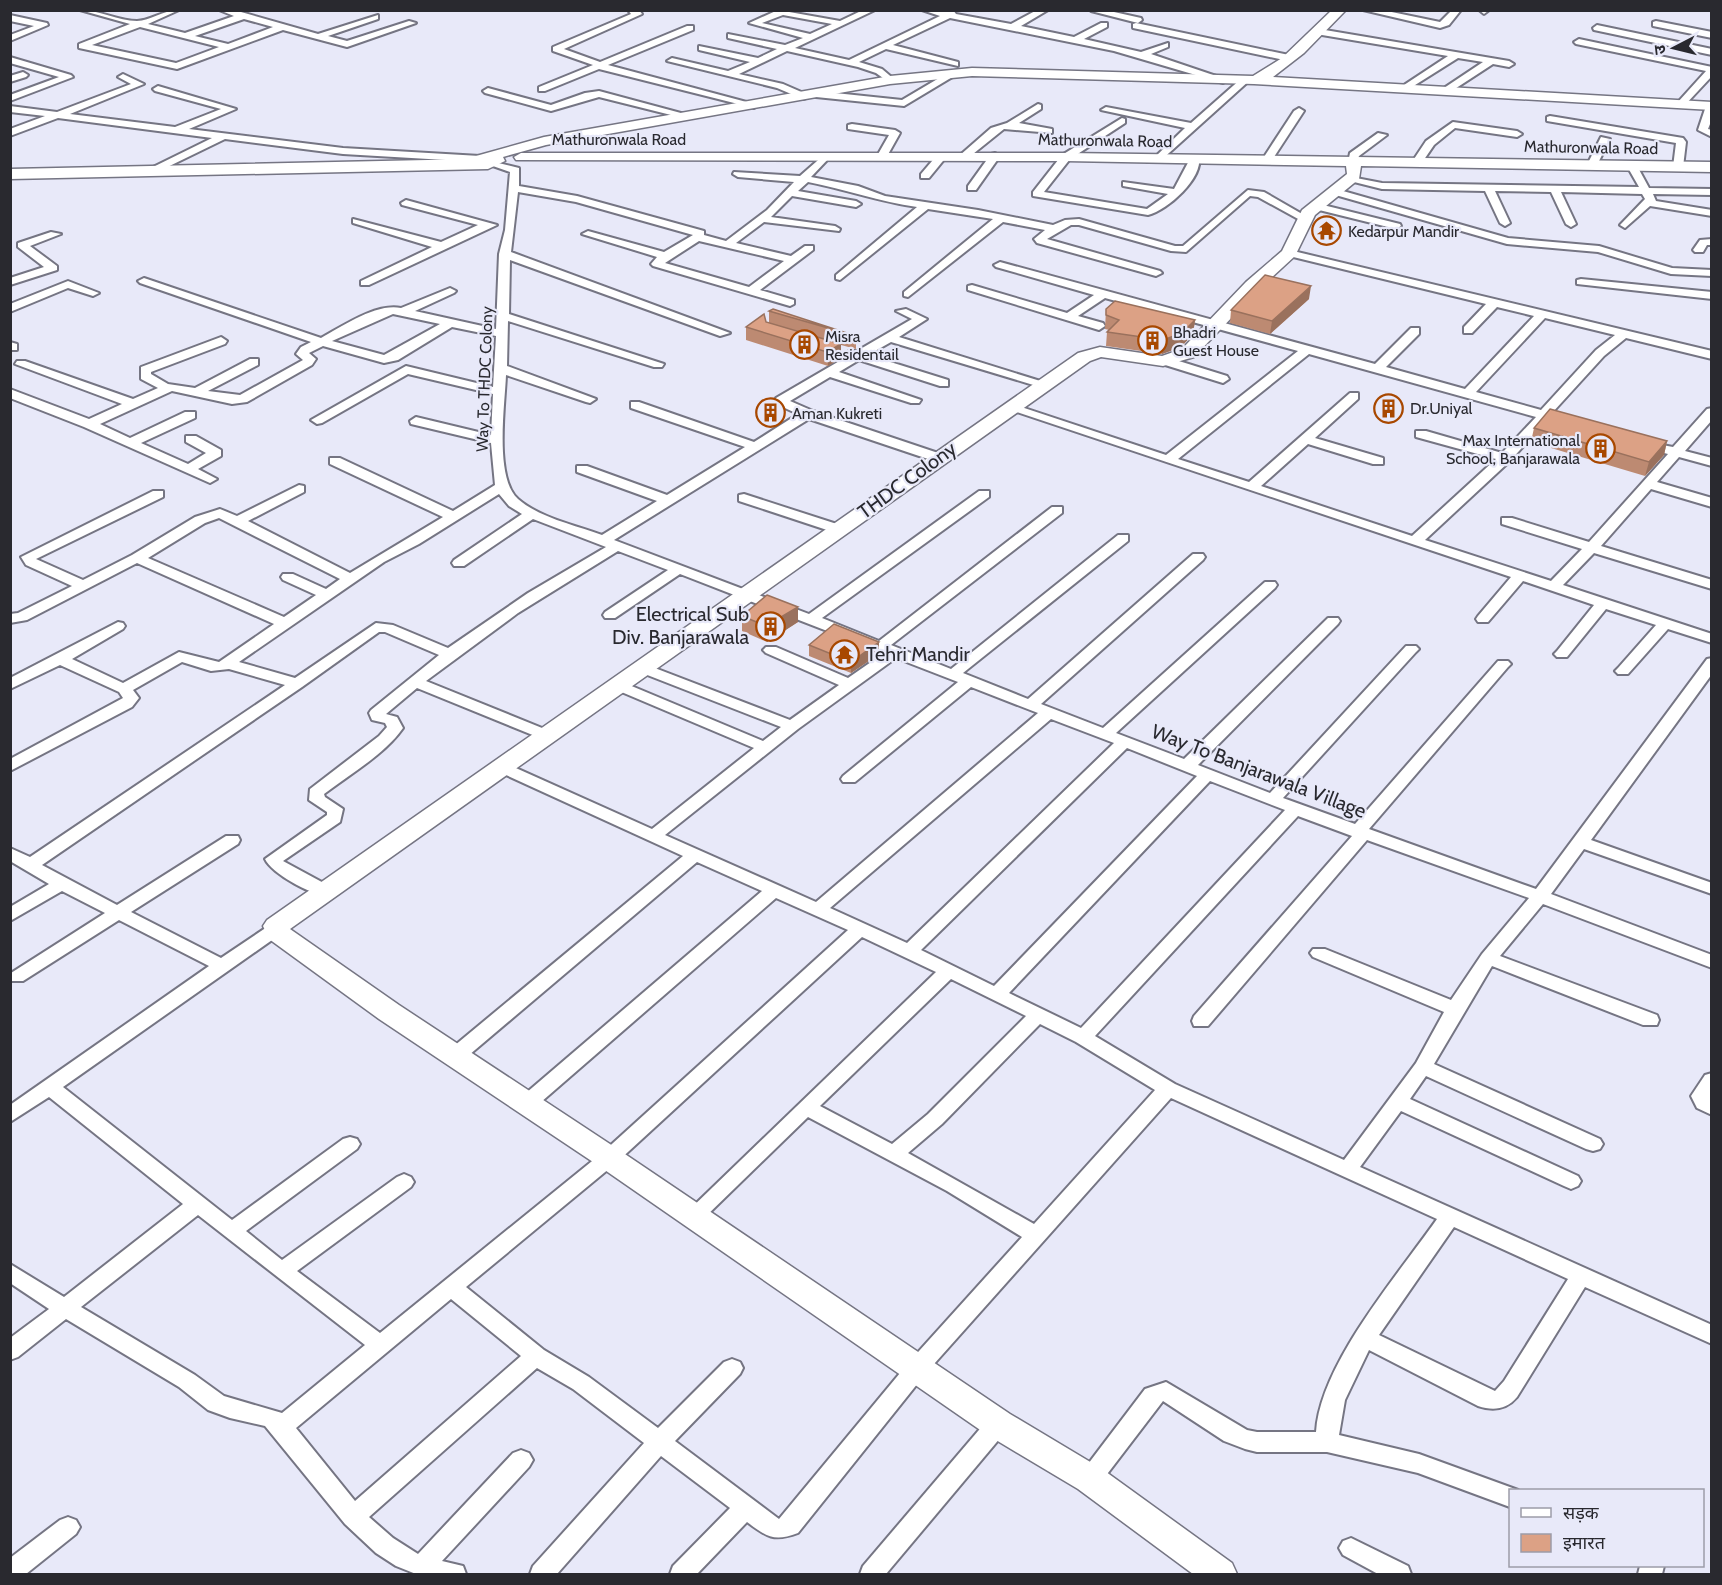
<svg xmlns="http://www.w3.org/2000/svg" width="1722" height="1585" viewBox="0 0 1722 1585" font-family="Cabin,'Noto Sans Devanagari',sans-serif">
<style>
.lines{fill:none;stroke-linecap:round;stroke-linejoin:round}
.street-casing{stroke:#757583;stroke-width:4}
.secondary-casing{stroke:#757583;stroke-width:3}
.street{fill:#fff;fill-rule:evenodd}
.secondary{fill:#fff;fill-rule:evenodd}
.wall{fill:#bd8a72}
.shaded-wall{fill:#9a715d}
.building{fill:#dca185;stroke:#9a715d;stroke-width:1.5}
.labels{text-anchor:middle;stroke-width:4.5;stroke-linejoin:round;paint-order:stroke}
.far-street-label{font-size:16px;fill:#29292f;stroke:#e8e9f9}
.far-poi-label{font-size:16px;fill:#29292f;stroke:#e8e9f9;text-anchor:start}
.street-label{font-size:20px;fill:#29292f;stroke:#e8e9f9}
.poi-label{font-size:20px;fill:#29292f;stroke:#e8e9f9;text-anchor:end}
</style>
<rect width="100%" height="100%" fill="#e8e9f9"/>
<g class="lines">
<defs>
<g id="street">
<path d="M80,10C100,10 118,21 137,21C150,21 163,10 179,10L148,24L185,33L234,16L219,10H234L318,34L378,15V19L328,36L347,41L409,21L416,23L347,47L283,30L177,69L79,48V44L130,24ZM244,19L273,27L228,44L195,36ZM140,27L219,47L176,63L92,45Z"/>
<path d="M628,10H639L642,14L564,49L600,62L687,26H693V30L608,65L754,104V108L599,69L545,91H539V87L593,65L553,51V47L631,14Z"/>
<path d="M778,10L840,21L863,10H875L795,48L849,60L940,16L922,10H953L956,14L1011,24L1037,10H1048L1021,26L1074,37L1101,23H1107V27L1084,39L1141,52L1168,43V47L1151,54L1228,80L1223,83L1114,51L950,18L893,45L958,62V66L886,49L859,62L882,69L895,80L890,83L876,73L858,67L787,51L739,74L783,84L806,94V98L803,99L777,88L667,61L672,58L728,71L750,62L699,50V46L758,58L777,49L728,38V34L785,45L803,38L749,23ZM783,15L832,24L810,34L762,23Z"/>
<path d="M1105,10L1141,18L1142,20L1138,23L1091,11Z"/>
<path d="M1363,10H1382L1440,22L1452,10H1461L1449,25L1440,28Z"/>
<path d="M1479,10H1488V11L1484,14Z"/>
<path d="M10,15L47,23L48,25L10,41V35L34,26L10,21Z"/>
<path d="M1656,21L1712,32V38L1653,26V22Z"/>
<path d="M1136,23L1289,55L1294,58L1289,61L1133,28V24Z"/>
<path d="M1597,25L1712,49V55L1594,30L1593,28Z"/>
<path d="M1319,29L1509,61L1514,64L1509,67L1493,64L1447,94H1441V90L1483,62L1458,58L1404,92L1399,89L1401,87L1448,56L1316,34V30Z"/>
<path d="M1579,39L1712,67V76L1684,106H1678V102L1706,71L1576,44L1574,42Z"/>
<path d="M10,57L71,75L73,77L10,101V95L59,77L10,63Z"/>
<path d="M951,71L959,73L904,106L816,97L811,94L816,91L902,100Z"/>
<path d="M23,72L28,75L26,77L10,82V76Z"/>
<path d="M123,74L144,84L70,114L175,127L221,109L155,91L153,89L158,86L236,109L189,129L343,148L480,156L485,159L480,162L343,154L225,139L151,175L146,172L147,170L212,138L58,118L10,136V129L45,116L10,112V106L57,112L131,84L118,77Z"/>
<path d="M1242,78L1250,80L1159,162L1154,159L1155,157L1185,128L1101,110L1106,107L1191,123Z"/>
<path d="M488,88L551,105L585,93L599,91L692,116L687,119L599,97L551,111L485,93L483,91Z"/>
<path d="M1711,103L1712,119L1708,129L1712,130V137L1698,130L1706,106Z"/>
<path d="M1038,104L1041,105V109L1019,123L1052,129V133L1004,129L968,158L959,156L991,128L1007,123Z"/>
<path d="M1299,108L1304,111L1272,160L1263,162L1262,160L1294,111Z"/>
<path d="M1550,116L1683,138L1686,142L1683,167L1678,170L1673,167L1676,143L1547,121V117Z"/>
<path d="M1122,118L1125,119V123L1070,159L1044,192L1147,209L1168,194L1123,186V182L1174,189L1191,157H1199C1203,178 1168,210 1148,215L1033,196V192L1062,155Z"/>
<path d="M1453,122L1517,131L1522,134L1517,137L1455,128L1434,145L1421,164H1413L1412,162L1426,141Z"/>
<path d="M852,124L895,130L900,133L886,158L882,159L877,156L889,135L848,129V125Z"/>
<path d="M1378,133L1387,135L1359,156L1356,163H1348L1350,153Z"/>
<path d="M1601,137L1610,139L1596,167H1588L1587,165Z"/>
<path d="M995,153L1000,156L976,190H968V186L991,154Z"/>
<path d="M825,154L830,157L811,177L858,186L885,196L978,210L1053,225L1065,220L1079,219L1175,246H1183L1248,190L1264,192L1309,218L1300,220L1258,197L1250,196L1186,252L1171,251L1079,225H1071L1047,239L1160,271L1162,273L1156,276L1037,243L1034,239L1045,230L1003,222L908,297L904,296V292L993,219L928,209L840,280L836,279V275L917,207C880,202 845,189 808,182L798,191L856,201L861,204L856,207L792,196L771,217L835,226L840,229L839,231L764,222L736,243L791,256L805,246H813V250L760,290L794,300V304L790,306L653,266L651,264L657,257L582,234L588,231L664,252L693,235L576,202L518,192L511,252L730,333L720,336L510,260L509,314L664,364L662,367H654L508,321L507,366L596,399L590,403L586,402L506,375C505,404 494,478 518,499C540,518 575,525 602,535L657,501L577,472V466H587L667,495L745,447L631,408V402H639L754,442L798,414L776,404V398L848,356L849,351H857L912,319L896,311L906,309L927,319L899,337L1050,384L1048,387H1040L891,342L868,355L948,380V386H940L859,360L839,372L921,400L919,403H911L830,377L790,401L813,411L944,455V461H934L809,419L614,540L809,614L979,491H989V497L822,618L879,641L1052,507H1062V513L891,645L951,669L1118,535H1128V541L963,673L1028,699L1193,554H1203L1205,557L1203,560L1041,704L1103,728L1265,582H1275L1277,585L1275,588L1116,733L1184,759L1328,618H1338L1340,621L1338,624L1198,765L1270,793L1406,646H1416L1419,649L1416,652L1283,798L1355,824L1498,661H1508L1511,664L1508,667L1369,829L1536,889L1707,659L1712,658V674L1591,840L1712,883V894L1584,849L1551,894L1712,955V968L1543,904L1500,956L1657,1015L1659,1020L1657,1025H1643L1492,966L1434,1064L1600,1139L1603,1144L1600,1149L1593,1151L1586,1149L1426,1076L1410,1099L1578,1176L1581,1181L1578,1186L1571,1189L1564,1186L1401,1111L1360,1167L1712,1325V1344L1585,1287L1517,1397C1506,1410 1493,1411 1478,1406L1369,1350L1345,1400L1339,1435L1419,1454L1518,1490H1510V1507L1418,1473L1327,1452H1257L1245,1449L1224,1441L1163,1401L1098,1486L1090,1489L1082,1486L1078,1479L1082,1472L1145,1389L1166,1382L1247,1430L1257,1432H1316C1320,1364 1398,1275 1437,1219L1171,1098L926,1373L798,1533C774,1542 767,1537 747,1522L697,1574H670L673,1566L730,1508L661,1456L557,1574H530L533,1566L644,1443L573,1389L537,1368L369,1517L393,1538L418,1554L513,1453L521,1450L529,1453L533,1460L529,1467L442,1561L463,1566L466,1574H416L396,1566L376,1553L345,1524L265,1426L230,1418L208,1410L179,1387L66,1319L18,1357L10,1360V1338L49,1309L10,1283V1264L64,1297L183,1204L49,1097L10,1122V1105L209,966L119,920L23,981H11V973L105,913L62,891L10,921V907L49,884L10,861V848L30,857L285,685L229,669L211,671L182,662L133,690L139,698L132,707L10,771V759L123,698L119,692L60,665L10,689V678L118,622L123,623L125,626L123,629L72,659L123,683L179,652L219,662L274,624L137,563L27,620L10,623V614L18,613L72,586L26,565L21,557L153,491H163V497L36,559L83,580L132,555L195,517L220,509L237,516L299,485L304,486V492L248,521L350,573L443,517L330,464V458H340L453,511L495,485L491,443L411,424L410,421L416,417L491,435L493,394L408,374L322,423L317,424L311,420L406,366L493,387L496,336L452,327L398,360L384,363L323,346L309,353L316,359L312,365L247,402L232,404L172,391L100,424L130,438L185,412H195V418L141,443L188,464L206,453L186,442V436H196L221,450V456L198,469L217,479L210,483L84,427L10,398V389L89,419L122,404L15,364L17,361H25L133,399L158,388L141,379V367L221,337L227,341L225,344L151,372V374L168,384L195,388L250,359H258V365L208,391L240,395L303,360L296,354L301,347L311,342L140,283L138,281L144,278L321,338C343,326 376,303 401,308L450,288L456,291L454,293L415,311L496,329L499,254L505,230L510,172L490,165V161L519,168V186L577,196L704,231V235L726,241L767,210L794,182L738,177L733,174L734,172L800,176ZM699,241L784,261L749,287L665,263ZM393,314L440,324L384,355L332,341ZM499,494L509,506L522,514L454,560L452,563L454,566H464L533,519L606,547L528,593L448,648L393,625L376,623L295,678L239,662L384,562L419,544ZM219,518L340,579L326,589L293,574H283L281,577L283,580L316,595L284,617L148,558L205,523ZM618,551L668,570L605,612L603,615L605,618H615L680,574L884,653L848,678L776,647H766L763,650L766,653L839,685L790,720L647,665L642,663L634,668L637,671L781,727L763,741L622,682H612L609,685L612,688L754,748L652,829L507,764H495L493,767L495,770L683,856L448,1051L445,1056L448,1061H462L697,862L762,891L519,1099L516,1104L519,1109H533L776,898L848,930L602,1153L380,1333L297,1271L411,1187L414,1182L411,1177L404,1174L397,1177L282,1260L246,1231L357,1149L360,1144L357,1139L350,1137L343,1139L232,1220L63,1087L282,933L285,929L282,925H270L221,958L131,912L238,844L240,840L238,836H226L117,905L42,865L302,687L379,632H385L439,655L371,710L369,713L372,720L385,723L387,727L379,736L310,789L309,800L327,812V815L265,859C271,873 316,899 331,895L334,891L331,887L283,861L340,822L343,809L325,797L324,794C350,774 384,755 403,728L397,717L386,714L417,688L540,738H552L554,735L552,732L426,681L518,613ZM896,658L958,682L843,776L841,779L843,782H855L971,687L1038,713L816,902L665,835L798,729ZM1051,719L1114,743L907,943L830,908ZM1127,748L1197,776L994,986L921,950ZM1210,781L1285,810L1081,1028L1009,993ZM1298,816L1352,836L1194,1016L1192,1021L1194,1026H1208L1367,840L1529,898L1482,954L1451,1000L1325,949H1313L1310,953L1313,957L1444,1012L1416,1063L1344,1160L1175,1084L1095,1036ZM862,937L936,972L684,1215L687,1221L694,1223L701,1221L808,1117L947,1191L1022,1237L910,1361L779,1519L675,1441L740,1374L743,1368L740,1362L732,1359L724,1362L658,1428L589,1377L544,1350L466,1287L616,1163ZM951,979L1026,1016L928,1114L892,1144L820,1106ZM1040,1024L1076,1042L1155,1090L1034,1224L908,1153L942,1124ZM198,1215L365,1345L282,1413L224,1396L195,1375L81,1307ZM1454,1227L1568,1279L1504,1381L1495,1391L1379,1335ZM451,1299L521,1356L355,1501L296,1428Z"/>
<path d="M938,154L947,156L929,178H921V174Z"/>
<path d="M1632,163L1636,164L1649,188L1712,189V195L1653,194L1656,201L1712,210V216L1650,206L1625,228L1620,225L1645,199L1642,194L1561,192L1576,224L1571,227L1566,224L1551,192L1495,191L1510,223L1505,226L1500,223L1485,191L1382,189L1346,180L1351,177L1382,183L1639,187L1627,166Z"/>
<path d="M1336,189L1508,238L1599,246L1672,268L1712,270V276L1671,274L1598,252L1507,244L1332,194L1331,192Z"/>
<path d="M406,200L497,225L369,285H361V281L432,247L353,223V219L441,242L478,225L402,205L401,203Z"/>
<path d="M1315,203L1400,224L1401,226L1396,229L1311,208L1310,206Z"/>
<path d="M51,232L61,234L30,246L57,266V270L10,285V278L44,267L18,247V243Z"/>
<path d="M1712,239V245H1707L1703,252H1695L1693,250L1700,240Z"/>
<path d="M1289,250L1712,351V359L1626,338L1604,356L1552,413L1571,418V424L1547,420L1510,461L1425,540L1551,581L1582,549L1502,524V518H1512L1589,542L1668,454L1641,447V441L1673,447L1707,409L1712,408V420L1685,451L1712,458V466L1679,457L1657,482L1712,498V507L1651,489L1601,546L1712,580V589L1594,553L1563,585L1712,634V643L1668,629L1628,674H1618L1615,671L1618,668L1656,625L1606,609L1567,657H1557L1554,654L1557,651L1594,605L1523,581L1488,622H1478L1476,619L1478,616L1511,577L1005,408L1007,405H1015L1166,455L1298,351L1105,298L1078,316L1103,323L1105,326L1099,330L968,290V286L972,285L1067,313L1094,295L996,267L994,265L1000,262L1375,364L1411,328H1419V334L1386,367L1465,389L1534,316L1497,307L1472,333H1464V327L1486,304L1285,255L1283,253ZM1545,318L1615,335L1596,350L1541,410L1476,392ZM1309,354L1536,417L1502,453L1426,431H1416V437L1496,459L1412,536L1261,486L1308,444L1373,464H1383V458L1315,438L1358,399V393H1350L1249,482L1178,459Z"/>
<path d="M1581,279L1712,292V299L1577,284V280Z"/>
<path d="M68,281L99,293L93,296L68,288L10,312V304Z"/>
<path d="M10,342L17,344V350H10Z"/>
<path d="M1166,357L1227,376L1229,379L1223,383L1162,364V358Z"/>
<path d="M744,494L843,526L845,529L843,532H833L739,501V495Z"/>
<path d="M1712,1073V1115L1697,1108L1691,1096L1705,1075Z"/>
<path d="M998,1415L1006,1417L1009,1424L1006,1431L886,1574H860L863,1566L990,1417Z"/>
<path d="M68,1517L76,1520L80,1527L76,1534L26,1574H10V1558L60,1520Z"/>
<path d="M1351,1538L1408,1566L1411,1574H1378L1343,1555L1339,1548L1343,1541Z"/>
<path d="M1640,1566H1664L1662,1574H1638Z"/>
</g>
<g id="secondary">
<path d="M1332,10H1346L1304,53L1273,77L1712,102V110L1254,84L972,76L890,84L546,145L503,157L505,161L488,169L10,179V169L474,159L476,156L544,137L890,76L972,68L1253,76L1282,58Z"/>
<path d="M521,153H1066L1712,162V172L1361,166L1359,179L1315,215L1295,256L1258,290L1194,357L1163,366L1101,357L1090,361L290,929L399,1005L619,1150L1010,1414L1102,1469L1232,1563L1237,1574H1193L1078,1489L986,1434L599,1166L379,1019L269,939L263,926L267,920L1078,353L1100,347L1162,356L1182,349L1246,282L1282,251L1302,210L1347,174L1346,166L1066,161L516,160L514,157Z"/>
</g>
</defs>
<use href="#street" class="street-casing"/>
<use href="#secondary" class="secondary-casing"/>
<use href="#street" class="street"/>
<use href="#secondary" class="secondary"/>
</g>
<g class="wall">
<path d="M1309,299L1270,334L1230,323L1231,310Z"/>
<path d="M1106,309L1195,320L1193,334L1181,347L1162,354L1106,346L1107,332L1109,330L1105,329Z"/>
<path d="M769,311L856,336V349L841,345V358L828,366L746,340V327L766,322L769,323Z"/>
<path d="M1534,428L1667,441L1664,455L1645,476L1531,442Z"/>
<path d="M798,607V622L767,642L742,631V616Z"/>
<path d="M879,642V654L851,673L809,656V645Z"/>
</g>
<g class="shaded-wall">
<path d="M1311,286L1309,299L1270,334L1272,321Z"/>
<path d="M1195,320L1193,334L1181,347L1162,354L1163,340Z"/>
<path d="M841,344V358L828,366L827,352Z"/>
<path d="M1667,441L1664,455L1645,476L1649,462Z"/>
<path d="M798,607V622L767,642L766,626Z"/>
<path d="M879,642V654L851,673V662Z"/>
</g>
<g class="building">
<path d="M1265,275L1311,286L1272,321L1231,310Z"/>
<path d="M1115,301L1195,320L1182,333L1163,340L1107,332L1119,320L1106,315V309Z"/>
<path d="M773,309L856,336L769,311Z"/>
<path d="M764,314L766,322L841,344L827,352L746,327Z"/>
<path d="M1550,409L1667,441L1649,462L1534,428Z"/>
<path d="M767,595L798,607L766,626L742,616Z"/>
<path d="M834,624L879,642L851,662L809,645Z"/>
</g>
<defs>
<symbol id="temple-ring" viewBox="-11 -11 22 22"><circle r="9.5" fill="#e8e9f9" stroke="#a84800" stroke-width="1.5"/><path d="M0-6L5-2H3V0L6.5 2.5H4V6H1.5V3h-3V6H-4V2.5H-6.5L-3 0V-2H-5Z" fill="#a84800"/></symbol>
<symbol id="building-ring" viewBox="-11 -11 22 22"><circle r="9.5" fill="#e8e9f9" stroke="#a84800" stroke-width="1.5"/><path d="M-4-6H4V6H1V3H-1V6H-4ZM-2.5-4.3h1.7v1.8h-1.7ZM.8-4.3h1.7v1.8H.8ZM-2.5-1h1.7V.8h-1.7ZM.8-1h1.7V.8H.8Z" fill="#a84800"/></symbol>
</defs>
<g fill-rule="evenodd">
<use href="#temple-ring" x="1310" y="214" width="33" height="33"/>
<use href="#building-ring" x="1136" y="324" width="33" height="33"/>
<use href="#building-ring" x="788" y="328" width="33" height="33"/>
<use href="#building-ring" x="1372" y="392" width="33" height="33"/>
<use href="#building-ring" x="754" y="396" width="33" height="33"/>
<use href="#building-ring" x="1584" y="432" width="33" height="33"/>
<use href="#building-ring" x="754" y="610" width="33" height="33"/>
<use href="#temple-ring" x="828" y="638" width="33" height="33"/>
</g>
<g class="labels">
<g class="far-street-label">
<text x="619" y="145">Mathuronwala Road</text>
<text transform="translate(1105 140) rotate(1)" y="6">Mathuronwala Road</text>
<text transform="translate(1591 147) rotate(1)" y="6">Mathuronwala Road</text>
<text transform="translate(484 379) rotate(-88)" y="6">Way To THDC Colony</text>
</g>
<g class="far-poi-label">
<text x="1348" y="237">Kedarpur Mandir</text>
<text x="1173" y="338">Bhadri<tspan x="1173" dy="18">Guest House</tspan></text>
<text x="825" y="342">Misra<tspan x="825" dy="18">Residentail</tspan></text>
<text x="1410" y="414">Dr.Uniyal</text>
<text x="792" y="419">Aman Kukreti</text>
<text x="1580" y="446" text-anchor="end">Max International<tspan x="1580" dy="18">School, Banjarawala</tspan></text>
</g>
<g class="street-label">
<text transform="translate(907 480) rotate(-36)" y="7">THDC Colony</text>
<text transform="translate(1259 771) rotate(21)" y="7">Way To Banjarawala Village</text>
</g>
<g class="poi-label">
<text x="749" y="621">Electrical Sub<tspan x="749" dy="23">Div. Banjarawala</tspan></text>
<text x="866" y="661" text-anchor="start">Tehri Mandir</text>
</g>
</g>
<rect width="1722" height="1585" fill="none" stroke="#29292f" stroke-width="24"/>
<rect x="1509" y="1489" width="195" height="78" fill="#e8e9f9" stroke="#9c9ca8" stroke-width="1.5"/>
<rect x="1521" y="1508" width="30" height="9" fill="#ffffff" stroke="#9c9ca8" stroke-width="1.5"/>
<text x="1563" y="1519" font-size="18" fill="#29292f">सड़क</text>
<rect x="1521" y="1534" width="30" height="18" fill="#dca185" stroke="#9c9ca8" stroke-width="1.5"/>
<text x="1563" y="1549" font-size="18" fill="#29292f">इमारत</text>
<g transform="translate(1674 48) rotate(263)" stroke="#e8e9f9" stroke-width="4.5" paint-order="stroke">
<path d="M0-4.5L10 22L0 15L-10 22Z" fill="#29292f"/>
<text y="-9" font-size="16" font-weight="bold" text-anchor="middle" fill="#29292f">उ</text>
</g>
</svg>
